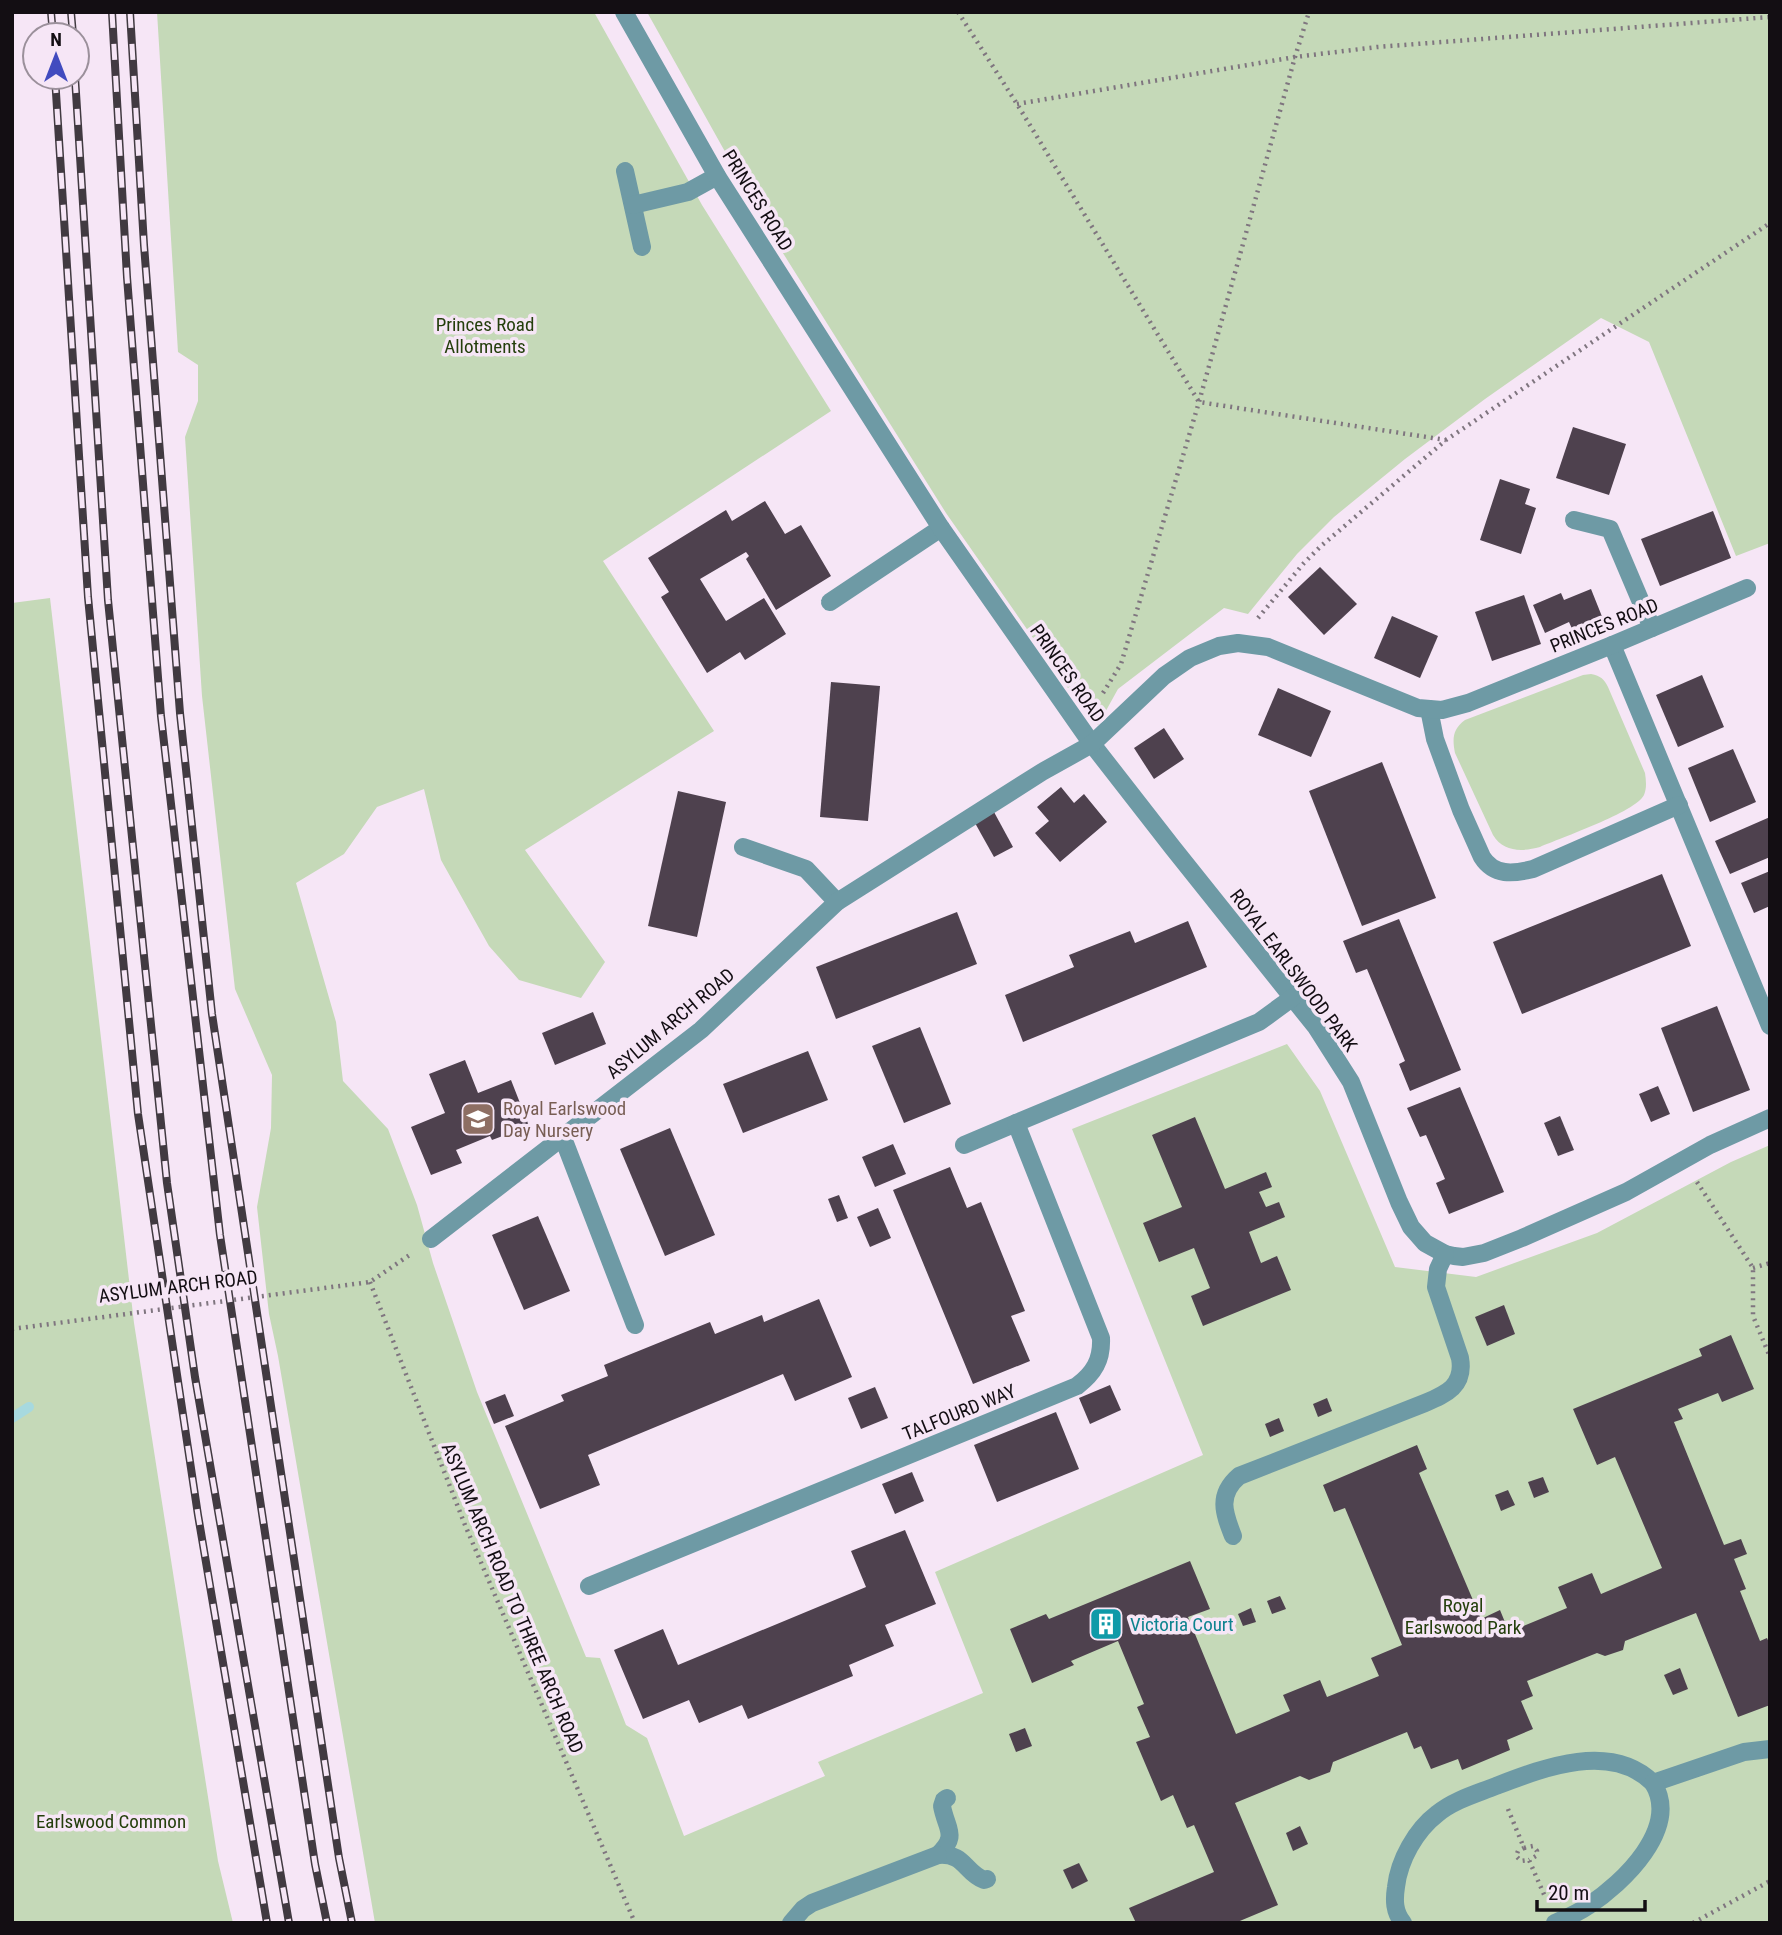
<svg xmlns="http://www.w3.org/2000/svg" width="1782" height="1935" viewBox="0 0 1782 1935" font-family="'Roboto Condensed',sans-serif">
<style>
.green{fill:#c5d9b8}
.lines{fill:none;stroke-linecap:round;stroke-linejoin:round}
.stream{stroke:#a7d9df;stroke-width:10}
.building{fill:#4e414e}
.path{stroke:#7f757f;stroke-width:4.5;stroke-dasharray:2 5;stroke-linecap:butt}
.lane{stroke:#6e9aa5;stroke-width:18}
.street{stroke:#6e9aa5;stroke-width:18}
.rail-casing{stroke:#413a41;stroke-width:8}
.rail{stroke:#f6e6f6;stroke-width:5;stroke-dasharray:16;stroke-linecap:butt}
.labels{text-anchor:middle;stroke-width:7;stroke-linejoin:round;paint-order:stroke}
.street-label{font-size:19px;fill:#130e13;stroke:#f6e6f6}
.park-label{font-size:19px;fill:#243f0c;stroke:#f6e6f6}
.education-label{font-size:19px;fill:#785e54;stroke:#f6e6f6;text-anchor:start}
.culture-label{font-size:19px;fill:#0d838f;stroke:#f6e6f6;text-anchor:start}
</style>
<rect width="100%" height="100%" fill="#f6e6f6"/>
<g class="green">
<path d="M157,12H594L702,205L831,411L603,561L714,731L525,850L605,962L581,998L519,980L489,946L441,860L424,789L377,807L344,854L296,883L336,1022L343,1081L388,1129L417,1205L433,1263L477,1392L586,1657L600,1658L626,1725L647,1738L684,1836L825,1776L818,1762L983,1693L935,1572L1203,1455L1072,1129L1287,1044L1320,1091L1395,1267L1476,1277L1597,1233L1731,1162L1770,1145V1923H375L278,1356L269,1314L257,1207L271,1128L272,1075L235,989L202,696L185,437L198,401V365L178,352Z"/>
<path d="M647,12H1770V543L1736,556L1649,342L1601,318L1485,399L1405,459L1334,517L1297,554L1248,614L1224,608L1118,689L1098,725L1070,691L946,513L771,234Z"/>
<path d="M50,598L134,1323L218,1861L233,1923H12V603Z"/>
<path d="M1591,674C1601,676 1604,679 1608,687L1645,773C1646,780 1647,788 1644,795C1636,812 1560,838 1540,847C1522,852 1503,852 1493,835L1455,753C1452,738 1453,729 1465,720L1583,675Z"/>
</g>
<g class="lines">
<path class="stream" d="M12,1418L29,1407"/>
</g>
<g class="building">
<path d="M1573,427L1626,444L1609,495L1556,478Z"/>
<path d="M1500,479L1530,489L1525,504L1536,508L1521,554L1480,540Z"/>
<path d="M765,501L785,534L801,525L831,576L776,610L746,559L749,556L746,552L700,579L726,621L764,598L786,634L745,660L740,652L707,673L661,597L669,592L648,558L726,510L732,521Z"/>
<path d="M1713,511L1731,558L1660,586L1641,539Z"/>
<path d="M1320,567L1357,604L1324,635L1288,597Z"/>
<path d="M1591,589L1603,619L1573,631L1569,622L1545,633L1533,605L1561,593L1564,600Z"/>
<path d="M1524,595L1541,644L1492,661L1475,612Z"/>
<path d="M1392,616L1438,636L1420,678L1374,658Z"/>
<path d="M1702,675L1724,727L1678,747L1656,695Z"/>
<path d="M831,682L880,686L868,821L820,817Z"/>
<path d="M1278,688L1331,711L1311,757L1258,735Z"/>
<path d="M1164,728L1184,759L1154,779L1134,748Z"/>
<path d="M1733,749L1756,802L1710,822L1688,768Z"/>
<path d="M1382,762L1436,898L1362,926L1309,791Z"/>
<path d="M1061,787L1074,803L1084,794L1107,822L1060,862L1035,833L1049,821L1037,807Z"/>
<path d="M678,791L726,802L697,937L648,926Z"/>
<path d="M994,812L1013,847L994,857L975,823Z"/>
<path d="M1770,817V857L1730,874L1715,841Z"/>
<path d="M1770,871V906L1754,913L1741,883Z"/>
<path d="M1662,874L1691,946L1522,1014L1493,942Z"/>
<path d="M957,912L977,964L836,1019L816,967Z"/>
<path d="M1399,919L1461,1070L1410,1091L1399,1064L1405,1061L1367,969L1356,973L1343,941Z"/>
<path d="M1188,921L1207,967L1023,1042L1005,995L1074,967L1069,955L1130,931L1135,943Z"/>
<path d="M1717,1006L1750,1090L1693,1112L1661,1028Z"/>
<path d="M593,1012L606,1044L555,1065L542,1033Z"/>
<path d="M920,1027L951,1104L904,1123L872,1046Z"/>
<path d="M808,1051L828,1100L743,1133L723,1084Z"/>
<path d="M465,1060L478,1093L511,1080L529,1126L492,1140L490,1136L456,1150L462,1163L431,1175L411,1127L445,1113L429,1074Z"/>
<path d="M1658,1086L1670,1114L1651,1122L1639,1094Z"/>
<path d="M1460,1087L1504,1192L1449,1214L1436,1183L1445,1179L1426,1135L1420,1137L1407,1108Z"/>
<path d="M1560,1116L1574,1150L1558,1156L1544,1123Z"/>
<path d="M1195,1117L1225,1189L1266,1172L1272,1187L1259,1192L1266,1207L1279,1202L1285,1217L1249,1232L1261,1263L1277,1256L1291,1290L1203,1326L1191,1296L1210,1288L1194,1248L1159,1262L1143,1223L1182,1207L1152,1135Z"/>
<path d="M670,1128L715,1235L665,1256L620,1149Z"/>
<path d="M893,1144L906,1174L875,1187L862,1157Z"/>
<path d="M950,1167L967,1208L981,1202L1025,1311L1011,1316L1030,1361L973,1384L893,1190Z"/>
<path d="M839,1195L848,1218L837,1222L828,1199Z"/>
<path d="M878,1208L891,1238L870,1247L857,1217Z"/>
<path d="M538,1216L570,1291L524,1310L492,1235Z"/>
<path d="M819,1299L852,1377L795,1401L783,1374L588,1455L600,1485L540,1509L505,1426L564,1401L561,1395L608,1376L604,1365L710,1322L715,1334L762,1315L764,1322Z"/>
<path d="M1504,1305L1515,1334L1487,1346L1475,1317Z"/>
<path d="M1731,1335L1754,1389L1722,1402L1718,1393L1678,1409L1683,1419L1674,1422L1724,1545L1741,1539L1747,1554L1734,1559L1746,1589L1740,1591L1760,1641L1767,1638L1770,1645V1705L1738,1717L1696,1613L1625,1641L1623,1650L1605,1656L1597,1653L1527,1681L1533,1696L1521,1701L1533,1729L1507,1740L1510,1750L1462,1770L1458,1759L1431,1769L1421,1746L1414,1749L1407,1732L1333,1762L1330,1772L1309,1780L1300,1776L1235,1803L1278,1905L1235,1923H1136L1129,1908L1214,1872L1194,1825L1187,1828L1173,1795L1161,1801L1136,1742L1150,1737L1137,1707L1144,1704L1118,1641L1071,1661L1074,1665L1032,1683L1010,1629L1046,1614L1049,1619L1190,1561L1210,1609L1188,1617L1236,1734L1290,1711L1283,1695L1320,1680L1327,1697L1379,1676L1371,1658L1402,1645L1345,1508L1334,1512L1323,1485L1417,1445L1427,1469L1419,1473L1481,1619L1500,1610L1509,1632L1567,1608L1558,1587L1592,1573L1601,1594L1662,1568L1615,1457L1597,1465L1573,1409L1702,1356L1699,1349Z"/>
<path d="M1110,1385L1121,1410L1090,1424L1079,1398Z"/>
<path d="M875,1387L888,1418L861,1429L848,1398Z"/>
<path d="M505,1394L514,1416L494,1424L485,1402Z"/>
<path d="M1327,1398L1332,1411L1318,1417L1313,1404Z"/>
<path d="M1056,1412L1079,1469L997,1502L974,1445Z"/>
<path d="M1279,1418L1284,1431L1270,1437L1265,1424Z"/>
<path d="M912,1472L924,1501L895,1514L882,1484Z"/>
<path d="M1543,1477L1549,1492L1534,1498L1528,1482Z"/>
<path d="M1508,1490L1515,1505L1501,1511L1495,1495Z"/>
<path d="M905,1530L936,1604L885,1625L894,1646L849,1665L853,1676L748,1719L742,1705L699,1723L689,1700L643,1719L614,1650L663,1629L678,1665L866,1587L851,1551Z"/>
<path d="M1280,1596L1286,1609L1272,1614L1267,1601Z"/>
<path d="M1251,1608L1256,1622L1243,1626L1238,1614Z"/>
<path d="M1680,1668L1688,1689L1673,1695L1664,1675Z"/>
<path d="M1025,1728L1032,1746L1016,1752L1009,1734Z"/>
<path d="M1300,1826L1308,1844L1293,1851L1286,1833Z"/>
<path d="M1079,1863L1088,1881L1072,1889L1063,1870Z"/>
</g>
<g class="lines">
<g class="path">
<path d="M958,12L1017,104L1199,402L1446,440"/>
<path d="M1017,104L1295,57L1377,47L1770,17"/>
<path d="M1258,618L1304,563L1321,546L1446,440L1770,223"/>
<path d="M1103,693L1121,664L1199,402L1295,57L1309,12"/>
<path d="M1697,1182L1753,1268V1316L1770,1357"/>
<path d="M1753,1268L1770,1263"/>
<path d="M370,1282L465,1525L635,1923"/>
<path d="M12,1329L370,1282L411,1254"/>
<path d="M1508,1809L1524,1848L1518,1851L1516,1856L1521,1861L1529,1860L1546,1899"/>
<path d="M1524,1848L1533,1846L1537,1851L1536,1856L1529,1860"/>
<path d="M1693,1923L1770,1881"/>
</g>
<g class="lane">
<path d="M625,171L642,247"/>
<path d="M633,205L688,192L717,176"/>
<path d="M830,602L941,528"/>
<path d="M743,847L806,869L837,902"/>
<path d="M947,1798L944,1800L942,1806C946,1829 959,1835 938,1855C965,1853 964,1872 984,1880L987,1879"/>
</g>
<g class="street">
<path d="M624,12L717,176L941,528L1092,744L1173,848L1316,1027L1351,1082L1399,1202L1411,1227L1425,1243L1445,1254L1454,1256L1463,1257L1484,1253L1522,1238L1626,1192L1710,1145L1770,1118"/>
<path d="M1574,520L1610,529L1652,628"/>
<path d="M1612,645L1770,1026"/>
<path d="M1429,709L1435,739L1461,810L1482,857C1494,876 1513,874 1533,869L1679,805"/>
<path d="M563,1138L635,1325"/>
<path d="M964,1145L1016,1123"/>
<path d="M431,1239L701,1030L837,902L1042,772L1092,744L1164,676L1190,658L1219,646L1238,643L1268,647L1418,708L1442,710L1468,703L1612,645L1747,588"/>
<path d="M1233,1536C1224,1513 1217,1495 1239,1476L1425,1403C1446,1394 1465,1386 1460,1358L1436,1287L1438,1269L1445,1254"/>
<path d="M589,1586L1077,1386C1094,1373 1102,1360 1101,1338L1016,1123L1259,1022L1292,998"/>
<path d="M791,1923L803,1909L812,1903L938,1855"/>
<path d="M1403,1923C1394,1912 1394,1900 1396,1887C1399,1860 1416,1830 1437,1814C1454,1800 1476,1794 1496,1786C1543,1768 1611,1741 1653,1783L1744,1752L1770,1749"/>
<path d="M1555,1923C1566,1918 1578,1913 1588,1906C1623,1883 1681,1828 1653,1783"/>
</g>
<defs>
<g id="rail">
<path d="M51,12L53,35"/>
<path d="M71,12L73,35"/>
<path d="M112,12L127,277L161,716L220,1235L315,1864L327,1923"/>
<path d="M130,12L144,245L180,713L212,1014L339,1858L352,1923"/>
<path d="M55,77L88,597L138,1114L198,1515L267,1923"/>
<path d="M75,77L108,600L167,1183L195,1377L289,1923"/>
</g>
</defs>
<use href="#rail" class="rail-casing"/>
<use href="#rail" class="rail"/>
</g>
<defs>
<symbol id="school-square" viewBox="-11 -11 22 22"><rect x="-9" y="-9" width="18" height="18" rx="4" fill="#8d6e63" stroke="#f6e6f6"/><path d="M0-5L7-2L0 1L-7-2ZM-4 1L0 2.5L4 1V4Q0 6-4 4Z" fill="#fff"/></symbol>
<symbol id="building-square" viewBox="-11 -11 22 22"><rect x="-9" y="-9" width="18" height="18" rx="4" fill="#0f9aa8" stroke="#f6e6f6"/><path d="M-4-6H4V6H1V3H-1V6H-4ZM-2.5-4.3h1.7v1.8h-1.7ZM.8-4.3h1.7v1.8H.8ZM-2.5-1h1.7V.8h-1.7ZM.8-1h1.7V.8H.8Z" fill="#fff"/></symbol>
</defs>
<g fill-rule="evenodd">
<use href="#school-square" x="459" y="1100" width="38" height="38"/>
<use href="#building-square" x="1087" y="1605" width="38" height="38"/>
</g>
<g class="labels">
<g class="street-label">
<text transform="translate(758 200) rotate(58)" y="7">PRINCES ROAD</text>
<text transform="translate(1604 625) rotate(-22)" y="7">PRINCES ROAD</text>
<text transform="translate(1068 673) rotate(55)" y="7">PRINCES ROAD</text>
<text transform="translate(1294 970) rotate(53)" y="7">ROYAL EARLSWOOD PARK</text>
<text transform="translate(670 1023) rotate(-40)" y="7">ASYLUM ARCH ROAD</text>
<text transform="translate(178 1286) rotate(-7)" y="7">ASYLUM ARCH ROAD</text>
<text transform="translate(959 1412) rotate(-22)" y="7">TALFOURD WAY</text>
<text transform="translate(513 1598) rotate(67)" y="7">ASYLUM ARCH ROAD TO THREE ARCH ROAD</text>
</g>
<g class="park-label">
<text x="485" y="331">Princes Road<tspan x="485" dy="22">Allotments</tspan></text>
<text x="1463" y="1612">Royal<tspan x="1463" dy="22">Earlswood Park</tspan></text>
<text x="111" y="1828">Earlswood Common</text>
</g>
<g class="education-label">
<text x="503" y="1115">Royal Earlswood<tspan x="503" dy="22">Day Nursery</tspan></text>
</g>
<g class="culture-label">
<text x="1130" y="1631">Victoria Court</text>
</g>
</g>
<rect width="1782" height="1935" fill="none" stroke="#130e13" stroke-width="28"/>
<g transform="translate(56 56)"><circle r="33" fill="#f6e6f6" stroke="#9b909b" stroke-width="2"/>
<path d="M0-5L12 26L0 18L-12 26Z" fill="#414bbf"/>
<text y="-10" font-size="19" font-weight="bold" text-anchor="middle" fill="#130e13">N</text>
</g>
<path d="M1537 1900v10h108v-10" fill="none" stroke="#130e13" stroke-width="3.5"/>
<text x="1548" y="1900" font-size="21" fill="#130e13" stroke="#f6e6f6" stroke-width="5" paint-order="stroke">20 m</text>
</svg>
